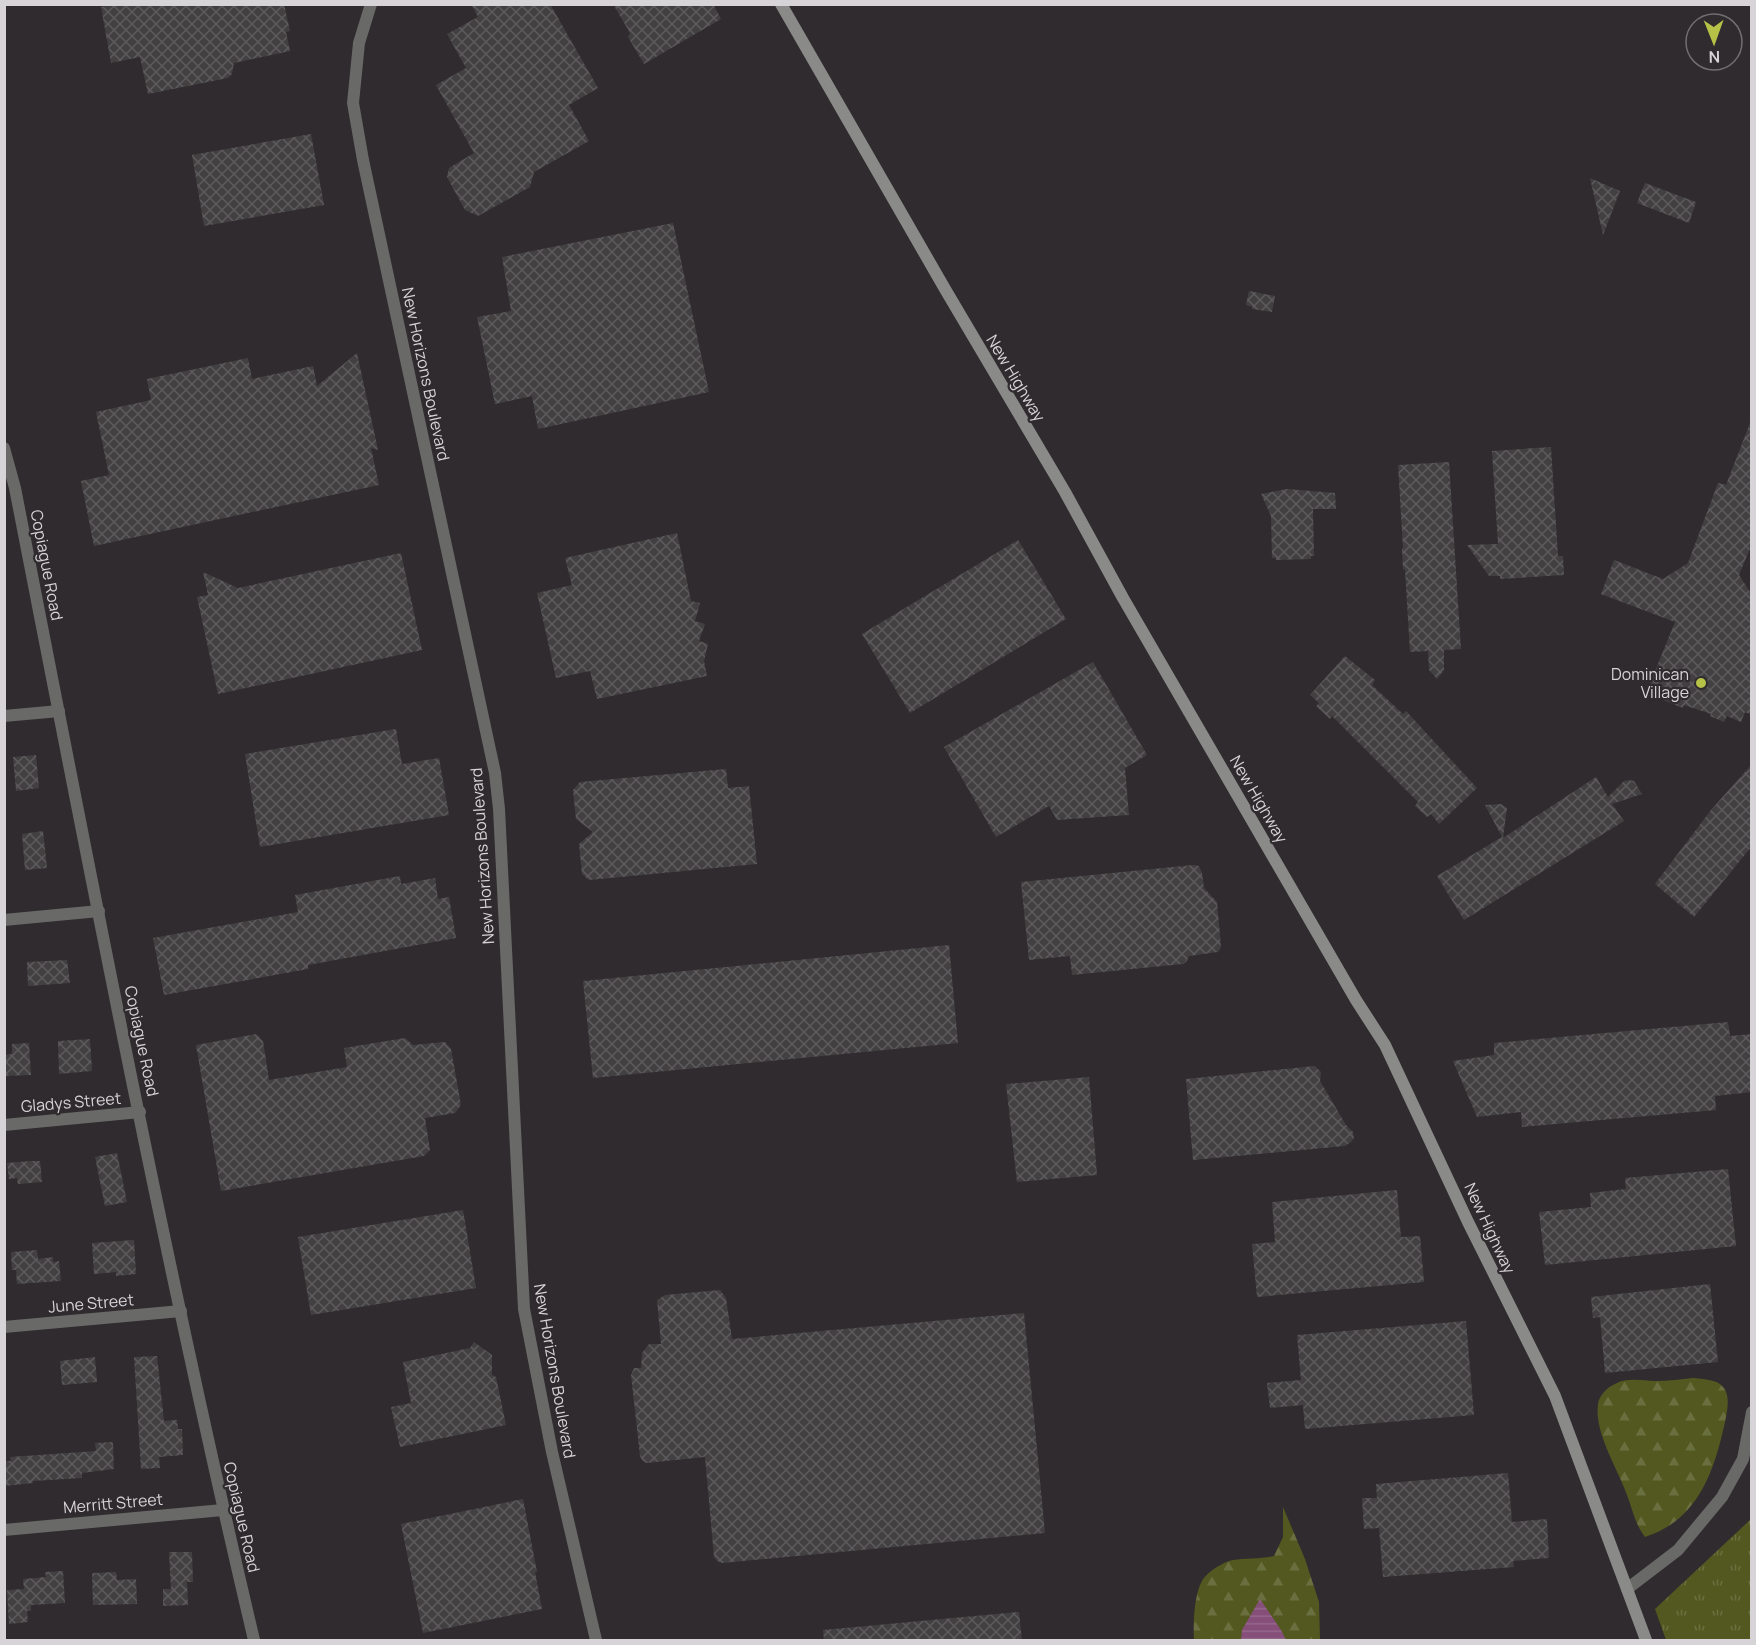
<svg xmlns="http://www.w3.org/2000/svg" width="1756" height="1645" viewBox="0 0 1756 1645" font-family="Manrope,sans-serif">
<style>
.forest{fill:url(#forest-firs)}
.park{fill:url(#park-tufts)}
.water{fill:url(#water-rules)}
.building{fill:url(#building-cross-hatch)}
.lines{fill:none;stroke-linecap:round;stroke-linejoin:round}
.minor{stroke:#696967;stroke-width:12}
.tertiary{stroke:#696967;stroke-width:12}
.secondary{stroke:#8a8b88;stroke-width:12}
.poi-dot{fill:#b6c148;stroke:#2f2b2e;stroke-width:2}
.labels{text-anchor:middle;stroke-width:4.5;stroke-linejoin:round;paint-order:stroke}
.street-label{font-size:16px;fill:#d6d4d6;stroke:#2f2b2e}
.poi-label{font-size:16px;fill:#d6d4d6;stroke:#2f2b2e;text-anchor:end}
</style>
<defs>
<pattern id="forest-firs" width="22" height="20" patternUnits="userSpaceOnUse" patternTransform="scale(1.5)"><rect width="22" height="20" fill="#52581f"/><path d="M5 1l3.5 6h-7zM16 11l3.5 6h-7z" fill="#6a6f3f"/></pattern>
<pattern id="park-tufts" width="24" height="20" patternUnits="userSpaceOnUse" patternTransform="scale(1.5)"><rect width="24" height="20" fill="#52581f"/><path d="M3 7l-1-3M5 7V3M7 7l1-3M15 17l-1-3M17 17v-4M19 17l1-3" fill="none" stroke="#6a6f3f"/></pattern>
<pattern id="water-rules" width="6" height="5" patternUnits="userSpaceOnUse" patternTransform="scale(1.5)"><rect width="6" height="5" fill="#854f7a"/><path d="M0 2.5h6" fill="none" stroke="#96678c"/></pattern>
<pattern id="building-cross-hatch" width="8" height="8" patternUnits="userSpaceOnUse" patternTransform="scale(1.5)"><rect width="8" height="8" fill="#434042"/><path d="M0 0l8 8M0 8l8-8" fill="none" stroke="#5d5b5d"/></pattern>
</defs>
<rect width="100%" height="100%" fill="#2f2b2e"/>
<g class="forest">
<path d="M1693,1378C1702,1379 1717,1379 1723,1387C1731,1396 1727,1412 1725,1422C1714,1472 1698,1520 1645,1537C1635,1524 1633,1511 1627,1495C1618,1469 1594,1433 1598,1404C1599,1396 1607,1387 1615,1384C1628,1377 1642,1381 1656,1381C1668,1381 1681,1379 1693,1378Z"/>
<path d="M1283,1507L1305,1559L1319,1602L1320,1640H1194C1193,1624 1194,1595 1202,1581C1207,1572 1223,1562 1233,1560C1246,1558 1261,1559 1274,1556L1283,1537Z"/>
</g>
<path class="park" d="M1751,1519V1640H1666L1655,1609Z"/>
<path class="water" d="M1260,1599L1281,1630L1286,1640H1241L1242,1630Z"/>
<g class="building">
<path d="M115,4H284L290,31L286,32L290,51L234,63L232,74L228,78L148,94L140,57L111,63L101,7Z"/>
<path d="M471,4H550L598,88L569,105L589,141L534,172L530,187L478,216L465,210L447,177L449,168L474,153L436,85L466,68L447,34L478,17Z"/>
<path d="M613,4H713L721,19L644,64L628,37L630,33Z"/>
<path d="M311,134L324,205L204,226L192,155Z"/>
<path d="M1590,178L1620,191L1603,235Z"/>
<path d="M1645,183L1696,202L1689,223L1637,203Z"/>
<path d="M673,223L709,392L538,429L532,396L495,404L477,317L511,311L502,257Z"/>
<path d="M1249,291L1275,296L1272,312L1252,309L1253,307L1246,305Z"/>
<path d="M357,353L378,450L371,448L379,485L94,546L81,481L109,475L96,412L151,400L147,379L248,358L252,379L313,366L317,386Z"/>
<path d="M1750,423L1752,544L1739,575L1752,595V715L1745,712L1741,722L1727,716L1724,722L1710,716L1711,714L1684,705L1683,708L1646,693L1675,622L1601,594L1614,560L1663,579L1688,563L1718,483L1726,485Z"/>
<path d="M1551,447L1558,556H1563L1564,575L1500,579V576H1489L1467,545L1498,544L1492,451Z"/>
<path d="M1449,462L1461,649L1444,650V670L1437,679L1429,670L1428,651L1410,652L1405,570L1403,569L1402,548H1403L1398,465Z"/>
<path d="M1287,489L1335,493L1336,509H1313L1314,556H1311V559L1276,560V558H1272L1271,516L1261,494Z"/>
<path d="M677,533L691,601L700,603L695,621L705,624L699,641L708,644L704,661L707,676L597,699L590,671L556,678L537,593L572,585L565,558Z"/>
<path d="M1018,540L1066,619L910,713L862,634Z"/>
<path d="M401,553L422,650L218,694L197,597L208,595L203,572L238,588Z"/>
<path d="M1345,656L1375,680L1372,685L1403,714L1406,711L1477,788L1439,824L1431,814L1427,817L1415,806L1418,802L1332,716L1330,719L1316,706L1319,703L1310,695Z"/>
<path d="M1093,662L1147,755L1125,768L1129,815L1057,820L1049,806L996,837L944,747Z"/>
<path d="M396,729L402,764L439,758L449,815L260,847L245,754Z"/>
<path d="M36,755L39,788L16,791L13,757Z"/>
<path d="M1752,764V846L1694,917L1655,884L1711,810Z"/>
<path d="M726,769L728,788L749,786L757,864L589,880L582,874L579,844L593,832L576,819L573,790L580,782Z"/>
<path d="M1596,777L1608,797L1624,781L1629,780L1634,781L1642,794L1612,804L1624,821L1464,920L1437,876L1502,837L1485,805L1501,804L1507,808L1503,838Z"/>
<path d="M43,831L47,868L25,870L22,834Z"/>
<path d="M1193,865L1199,866L1202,873L1204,888L1217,902L1221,947L1218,952L1189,956L1187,961L1183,964L1072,975L1070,956L1029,960L1021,882Z"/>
<path d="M400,876L401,884L435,878L438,899L449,897L456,938L308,965V969L164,995L153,938L298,912L295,895Z"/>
<path d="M949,945L958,1043L593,1078L583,981Z"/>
<path d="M67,960L70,983L28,986L27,962Z"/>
<path d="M1728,1022L1730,1036L1752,1034V1092L1715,1096L1716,1110L1522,1127L1521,1112L1477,1117L1453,1061L1494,1055V1043Z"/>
<path d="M256,1034L263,1041L269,1080L347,1067L344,1048L405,1038L413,1045L445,1042L451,1049L461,1105L455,1113L425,1118L430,1150L424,1156L221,1191L196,1045Z"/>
<path d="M90,1039L92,1071L59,1074L58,1041Z"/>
<path d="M29,1043L31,1075L4,1076V1055L12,1054V1044Z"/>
<path d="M1315,1066L1321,1072L1320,1081L1346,1125L1353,1132L1354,1138L1351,1142L1345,1146L1193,1160L1186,1079Z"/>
<path d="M1089,1077L1097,1175L1017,1182L1006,1084Z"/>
<path d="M117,1153L127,1202L105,1206L95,1157Z"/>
<path d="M31,1161H40L42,1182L18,1184L17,1178L9,1179L7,1163Z"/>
<path d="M1728,1169L1736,1246L1545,1265L1539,1212L1591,1207L1590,1193L1626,1189L1625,1178Z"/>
<path d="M1397,1190L1401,1237L1420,1236L1424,1282L1257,1297L1252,1244L1275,1242L1272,1202Z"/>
<path d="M463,1210L476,1288L311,1315L298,1237Z"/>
<path d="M134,1240L136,1274L116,1276V1272L94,1274L92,1243Z"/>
<path d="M37,1250L38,1259L53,1257V1262L59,1261L61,1281L17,1284L16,1270H12L11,1252Z"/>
<path d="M1710,1284L1718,1362L1605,1373L1600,1317L1593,1318L1591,1297Z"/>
<path d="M720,1290L726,1298L732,1339L1024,1313L1045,1533L722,1563L717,1561L714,1557L705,1457L646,1463L642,1460L640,1456L631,1375L634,1368H641L642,1353L649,1344H661L657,1300L665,1295Z"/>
<path d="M1466,1321L1474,1415L1305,1429L1303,1405L1270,1408L1267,1383L1301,1380L1297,1335Z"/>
<path d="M474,1342L492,1355V1375L496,1377L506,1425L400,1447L391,1407L411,1403L403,1362L470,1348Z"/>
<path d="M157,1356L164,1421L177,1420L178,1429H182L183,1455L159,1457L160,1468L141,1469L134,1357Z"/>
<path d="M95,1357L97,1382L62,1385L60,1361Z"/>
<path d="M113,1442L114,1469L82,1473V1478L33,1481V1483L4,1486V1461H11L10,1457L96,1451L95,1443Z"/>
<path d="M1508,1473L1512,1522L1547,1519L1549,1558L1513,1561L1514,1567L1383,1577L1379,1528L1364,1529L1362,1498H1377L1376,1484Z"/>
<path d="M523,1499L537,1572H535L542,1609L423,1633L401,1524Z"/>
<path d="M169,1552H192L193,1582H187L188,1605L163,1606V1589H171Z"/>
<path d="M63,1571L65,1603L31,1605V1611H27L28,1622L9,1624L7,1590L24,1589L23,1579L46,1577L45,1572Z"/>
<path d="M116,1572L117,1580L136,1579L137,1604L93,1605L92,1573Z"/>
<path d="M1019,1612L1022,1641H824L823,1630Z"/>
</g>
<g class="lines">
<g class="minor">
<path d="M371,4L359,43L353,103L363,160L495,773L499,809L524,1309L552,1452L596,1640"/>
<path d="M4,448L15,488C90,873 164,1259 254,1640"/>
<path d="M4,716L59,711"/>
<path d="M4,920L99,911"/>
<path d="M4,1125L140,1112"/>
<path d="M4,1327L181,1311"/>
<path d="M4,1530L223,1510"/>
</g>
<path class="tertiary" d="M1627,1589L1678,1550L1722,1497L1743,1459L1752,1412"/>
<path class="secondary" d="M781,4L945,289L1065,492L1123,598L1356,1000L1385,1045L1468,1222L1555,1396L1646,1640"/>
</g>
<circle class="poi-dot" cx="1701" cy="683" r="6"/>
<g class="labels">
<g class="street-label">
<text transform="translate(426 374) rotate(78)" y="6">New Horizons Boulevard</text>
<text transform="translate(1016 378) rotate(59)" y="6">New Highway</text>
<text transform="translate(47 565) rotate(79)" y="6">Copiague Road</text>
<text transform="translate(1259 799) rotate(60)" y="6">New Highway</text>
<text transform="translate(482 856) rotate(-94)" y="6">New Horizons Boulevard</text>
<text transform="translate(142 1041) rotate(78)" y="6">Copiague Road</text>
<text transform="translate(71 1102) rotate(-5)" y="6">Gladys Street</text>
<text transform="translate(1490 1228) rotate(65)" y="6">New Highway</text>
<text transform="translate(91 1303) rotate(-5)" y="6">June Street</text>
<text transform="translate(555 1371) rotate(80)" y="6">New Horizons Boulevard</text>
<text transform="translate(113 1503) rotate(-5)" y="6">Merritt Street</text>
<text transform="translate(242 1517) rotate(77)" y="6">Copiague Road</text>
</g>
<g class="poi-label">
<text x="1689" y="680">Dominican<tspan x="1689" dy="18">Village</tspan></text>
</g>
</g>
<rect width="1756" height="1645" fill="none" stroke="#d6d4d6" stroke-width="12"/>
<g transform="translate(1714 42) rotate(179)"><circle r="28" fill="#2f2b2e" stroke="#726f71" stroke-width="1.5"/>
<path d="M0-4.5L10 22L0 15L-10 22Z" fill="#b6c148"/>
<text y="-9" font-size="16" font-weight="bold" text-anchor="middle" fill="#d6d4d6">N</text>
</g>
</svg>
